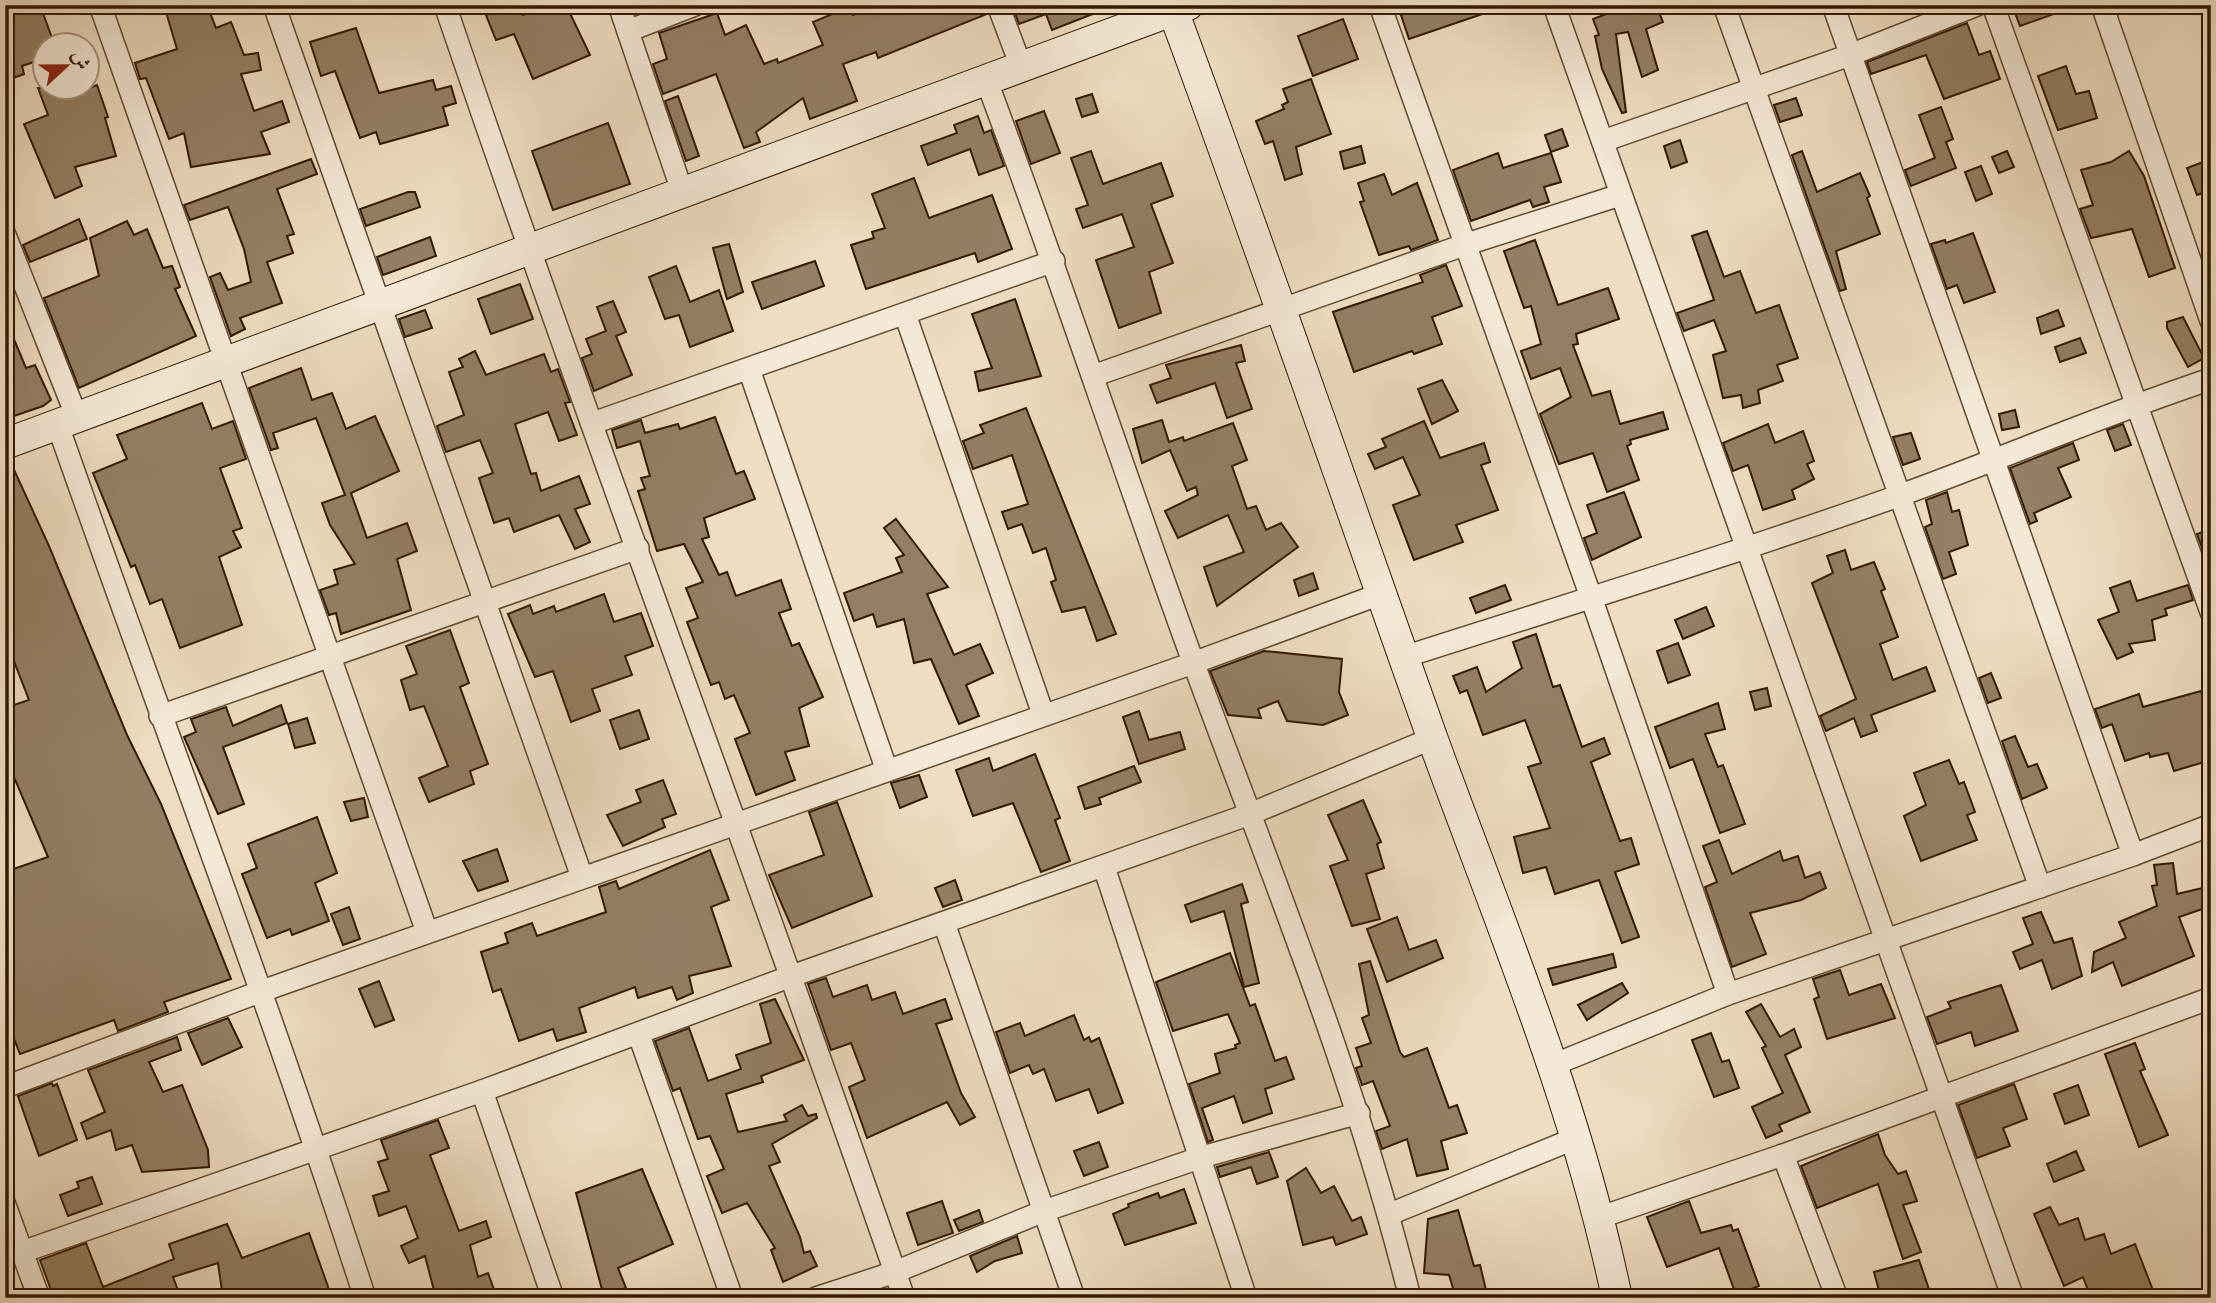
<svg xmlns="http://www.w3.org/2000/svg" width="2216" height="1303" viewBox="0 0 2216 1303" font-family="'EB Garamond',Amiri,serif">
<style>
.building{fill:#947f64;stroke:#321900;stroke-width:2}
.lines{fill:none;stroke-linecap:round;stroke-linejoin:round}
.street-casing{stroke:#614a30;stroke-width:24}
.secondary-casing{stroke:#321900;stroke-width:32}
.street{stroke:#f4e9d7;stroke-width:21}
.secondary{stroke:#f4e9d7;stroke-width:30}
</style>
<rect width="100%" height="100%" fill="#eeddc1"/>
<filter id="stains"><feTurbulence type="fractalNoise" baseFrequency=".00286" numOctaves="4"/><feColorMatrix values="0 0 0 0 .2 0 0 0 0 .09 0 0 0 0 .02 0 0 0 .5 -.17"/></filter>
<radialGradient id="worn" r=".72"><stop offset=".6" stop-color="#630" stop-opacity="0"/><stop offset="1" stop-color="#630" stop-opacity=".3"/></radialGradient>
<g class="building">
<path d="M5,5H40L55,46H46V58L22,66L24,74L5,81Z"/>
<path d="M164,5H207L216,28L231,22L244,55L258,53L261,70L241,74L254,111L282,101L289,122L261,132L270,154L191,167L184,133L169,139L146,78L140,79L135,63L177,49Z"/>
<path d="M501,5H519L523,15L547,5H566L590,55L533,79L514,34L496,40L486,15L502,9Z"/>
<path d="M879,5H985L987,14L878,58L876,52L843,64L857,101L810,119L803,98L756,132L760,142L744,148L716,74L663,94L653,64L667,59L659,33L717,13L725,35L746,25L764,64L777,59L778,63L823,45L813,22L849,7L853,15Z"/>
<path d="M1012,5H1113V6L1052,30L1046,14L1019,24Z"/>
<path d="M1417,5H1500V8L1409,39L1401,15L1418,9Z"/>
<path d="M1630,5H1656L1663,22L1646,29L1658,70L1642,77L1628,32L1616,34L1626,112L1622,113L1602,69L1595,36L1599,35L1593,19Z"/>
<path d="M2012,5H2070L2071,8L2020,26Z"/>
<path d="M1343,19L1358,59L1313,76L1298,36Z"/>
<path d="M1967,23L1979,55L1990,51L2000,79L1944,99L1926,55L1871,74L1867,62Z"/>
<path d="M356,28L379,93L433,80L436,90L451,86L456,103L443,107L448,125L380,144L376,132L360,138L335,71L321,76L310,42Z"/>
<path d="M2066,66L2076,94L2089,91L2097,118L2058,130L2038,76Z"/>
<path d="M1311,79L1331,134L1296,147L1302,174L1285,180L1273,141L1265,144L1256,121L1284,109L1282,105L1288,102L1283,89Z"/>
<path d="M97,85L108,117L105,118L116,156L75,167L82,186L55,198L24,124L48,115L38,88H69L72,95Z"/>
<path d="M1092,94L1098,112L1082,117L1076,99Z"/>
<path d="M678,96L699,156L686,161L665,101Z"/>
<path d="M1796,98L1802,115L1780,122L1774,105Z"/>
<path d="M1941,107L1953,139L1946,142L1956,168L1911,186L1905,170L1935,158L1919,115Z"/>
<path d="M1044,111L1060,153L1031,164L1016,121Z"/>
<path d="M978,116L984,133L991,130L1004,166L979,175L970,149L928,165L921,146L957,133L954,125Z"/>
<path d="M608,123L630,184L553,210L532,151Z"/>
<path d="M1562,129L1568,146L1551,152L1545,135Z"/>
<path d="M1680,140L1687,162L1671,168L1664,146Z"/>
<path d="M1361,146L1365,163L1344,169L1340,152Z"/>
<path d="M1091,151L1103,184L1161,163L1173,196L1151,204L1173,263L1149,272L1161,313L1119,328L1096,260L1134,247L1122,214L1083,228L1076,209L1088,205L1071,158Z"/>
<path d="M1802,151L1817,192L1860,173L1870,196L1867,198L1880,234L1836,251L1846,289L1840,291L1792,155Z"/>
<path d="M2007,151L2014,167L1999,173L1992,157Z"/>
<path d="M2129,151L2144,176L2175,268L2149,277L2132,229L2091,238L2080,209L2093,205L2081,170L2111,162Z"/>
<path d="M1498,153L1503,168L1551,153L1561,182L1544,187L1549,202L1533,207L1530,200L1471,221L1453,170Z"/>
<path d="M311,159L317,174L277,189L294,234L287,236L293,253L267,262L282,303L240,318L245,329L231,336L210,277L220,273L228,290L251,282L244,249L228,207L190,220L184,205Z"/>
<path d="M2211,159V190L2197,195L2187,168Z"/>
<path d="M1981,166L1992,194L1976,201L1965,172Z"/>
<path d="M1384,174L1392,195L1417,183L1438,240L1411,250L1409,246L1379,255L1360,202L1364,201L1358,183Z"/>
<path d="M914,178L929,218L992,195L1012,249L978,262L975,253L866,289L851,245L874,238L872,232L885,228L872,194Z"/>
<path d="M408,192H415L420,207L366,226L360,209Z"/>
<path d="M79,219L87,239L30,262L23,245Z"/>
<path d="M127,221L134,235L147,229L163,268L172,266L180,287L175,289L196,336L79,388L44,298L99,276L90,238Z"/>
<path d="M1707,231L1724,277L1740,271L1756,313L1779,305L1798,358L1777,365L1783,381L1758,390L1760,403L1743,408L1741,395L1723,398L1713,355L1726,351L1714,320L1684,331L1677,313L1714,300L1692,236Z"/>
<path d="M1973,233L1995,292L1964,303L1957,285L1947,289L1931,244L1945,240L1946,243Z"/>
<path d="M430,237L436,256L383,275L377,257Z"/>
<path d="M1535,240L1558,305L1608,288L1619,319L1576,334L1578,344L1573,345L1592,396L1610,391L1620,424L1663,412L1668,429L1630,440L1631,444L1627,446L1639,480L1607,492L1593,453L1559,464L1540,414L1571,397L1560,368L1531,379L1521,351L1541,344L1531,306L1524,308L1504,251Z"/>
<path d="M729,244L743,292L727,299L713,248Z"/>
<path d="M815,261L824,286L762,309L752,282Z"/>
<path d="M1446,265L1462,306L1432,317L1442,344L1414,354L1412,351L1354,372L1333,312L1423,282L1420,275Z"/>
<path d="M676,266L690,302L719,290L733,331L690,347L679,315L665,319L649,277Z"/>
<path d="M520,284L533,319L491,334L478,299Z"/>
<path d="M1015,299L1041,376L979,391L975,372L992,368L972,314Z"/>
<path d="M613,301L626,332L616,336L632,375L594,391L582,358L592,354L586,339L606,331L597,307Z"/>
<path d="M425,310L432,328L405,337L399,319Z"/>
<path d="M2058,310L2064,326L2041,334L2037,318Z"/>
<path d="M2183,317L2204,358L2188,367L2167,328V322Z"/>
<path d="M5,318L26,368L35,365L51,400L43,406L5,419V387L14,384L5,363Z"/>
<path d="M2080,338L2086,353L2060,362L2055,347Z"/>
<path d="M1241,345L1245,361L1236,363L1252,409L1227,418L1215,383L1157,403L1150,385L1171,378L1166,365Z"/>
<path d="M475,351L486,375L544,354L551,372L558,369L570,402L565,403L577,435L559,441L548,412L515,424L531,474L536,473L541,491L579,476L590,504L575,509L590,542L575,549L559,515L514,532L509,518L494,523L479,478L493,473L480,440L446,452L437,426L464,415L449,372L463,367L459,359Z"/>
<path d="M301,368L312,400L332,393L346,429L375,416L399,471L351,493L367,538L407,523L417,551L397,559L411,610L341,634L336,613L329,615L320,590L338,584L334,570L355,564L330,525L322,503L345,495L316,418L273,433L278,448L271,450L249,388Z"/>
<path d="M1442,380L1458,411L1432,424L1418,389Z"/>
<path d="M202,403L212,429L233,421L246,459L220,468L242,528L233,531L241,547L219,557L242,625L180,648L162,599L150,604L135,565L131,567L93,473L127,459L117,435Z"/>
<path d="M1026,408L1116,634L1097,641L1085,607L1062,612L1051,582L1056,580L1046,548L1033,553L1022,524L1008,529L1002,512L1028,504L1012,455L973,469L963,441L984,433L980,425Z"/>
<path d="M2015,410L2019,427L2002,430L1999,414Z"/>
<path d="M715,417L736,474L744,471L755,499L704,518L709,537L702,539L719,575L727,572L736,596L781,580L791,609L779,613L792,646L799,643L823,697L799,708L809,746L785,752L795,780L756,795L735,739L750,733L734,695L725,699L719,682L711,685L687,622L698,618L686,588L703,582L684,544L657,551L638,491L645,489L641,478L650,476L640,441L617,448L612,430L641,420L645,433L678,424L680,429Z"/>
<path d="M1162,420L1169,442L1183,437L1184,441L1233,423L1247,460L1232,466L1247,509L1256,506L1266,530L1281,523L1298,547L1217,606L1204,567L1244,552L1228,515L1178,538L1165,511L1198,495L1196,487L1187,491L1170,450L1142,463L1133,429Z"/>
<path d="M1424,421L1440,458L1484,443L1490,462L1481,465L1498,510L1456,525L1463,542L1414,560L1393,505L1420,495L1403,457L1375,469L1368,454L1386,447L1382,439Z"/>
<path d="M1768,424L1775,443L1803,431L1814,461L1807,464L1814,479L1792,490L1795,499L1763,510L1748,465L1733,471L1723,443Z"/>
<path d="M2123,424L2131,445L2115,451L2107,430Z"/>
<path d="M1911,433L1920,459L1903,465L1893,437Z"/>
<path d="M2073,443L2079,460L2058,468L2071,497L2034,513L2037,521L2030,524L2010,468Z"/>
<path d="M5,461H10L49,546L127,735L161,804L231,979L164,1002L168,1012L118,1031L114,1020L20,1054L5,1016V872L48,857L5,756V708L29,700L5,638L13,632L5,609Z"/>
<path d="M1624,492L1641,537L1592,560L1584,538L1597,533L1587,505Z"/>
<path d="M1947,492L1952,512L1959,510L1968,545L1949,552L1956,574L1943,579L1925,527L1932,524L1926,500Z"/>
<path d="M896,519L948,587L927,594L954,655L980,644L993,673L966,685L979,716L959,724L931,659L914,663L904,619L877,627L873,614L854,621L844,593L902,572L896,558L904,555L884,528Z"/>
<path d="M2211,529V572L2197,534Z"/>
<path d="M1845,550L1851,570L1874,562L1885,589L1881,591L1898,637L1880,644L1893,680L1926,667L1935,691L1871,715L1877,731L1861,737L1854,718L1826,731L1820,716L1856,699L1812,583L1833,573L1827,556Z"/>
<path d="M1313,573L1318,589L1299,596L1294,580Z"/>
<path d="M2130,581L2137,601L2188,585L2193,600L2165,609L2167,615L2152,620L2155,640L2129,644L2133,652L2117,659L2098,620L2119,612L2110,588Z"/>
<path d="M1505,585L1511,600L1476,613L1470,598Z"/>
<path d="M604,594L614,622L641,613L653,646L625,656L632,675L592,689L600,711L571,722L553,671L535,677L508,614L530,605L533,614L554,606L556,612Z"/>
<path d="M1706,607L1714,626L1683,639L1675,620Z"/>
<path d="M450,630L469,683L460,687L488,764L470,771L474,784L429,802L419,778L448,766L424,706L410,710L401,680L417,674L406,646Z"/>
<path d="M1536,634L1553,687L1560,685L1582,747L1604,738L1610,754L1591,762L1620,841L1631,838L1639,864L1615,872L1639,937L1622,943L1599,880L1555,894L1546,867L1523,873L1514,837L1550,828L1528,767L1541,763L1525,720L1483,735L1467,690L1460,693L1453,676L1477,667L1486,692L1522,668L1513,642Z"/>
<path d="M1678,643L1690,675L1668,683L1657,651Z"/>
<path d="M1264,651L1342,659L1339,692L1348,715L1323,725L1287,721L1278,701L1258,709L1261,718L1228,715L1210,671Z"/>
<path d="M1991,673L2001,698L1988,703L1979,678Z"/>
<path d="M1767,688L1771,706L1755,710L1750,692Z"/>
<path d="M2201,691L2211,726V760L2174,771L2168,753L2150,757L2149,753L2125,761L2112,724L2102,728L2095,709L2139,694L2143,707Z"/>
<path d="M1718,703L1725,729L1705,734L1718,767L1723,765L1745,824L1720,833L1693,759L1670,768L1655,727Z"/>
<path d="M281,705L287,723L223,747L244,804L218,814L184,737L196,732L191,719L226,707L233,726Z"/>
<path d="M639,710L649,739L620,749L610,720Z"/>
<path d="M1139,711L1149,740L1180,732L1185,749L1139,764L1123,717Z"/>
<path d="M307,718L315,743L295,748L288,724Z"/>
<path d="M2015,736L2028,767L2037,764L2047,788L2022,799L2002,741Z"/>
<path d="M1035,754L1060,818L1055,820L1070,861L1041,872L1013,803L973,816L956,770L989,758L993,771Z"/>
<path d="M1949,760L1959,784L1964,782L1975,812L1967,815L1977,840L1921,861L1904,816L1926,805L1914,773Z"/>
<path d="M1134,766L1141,782L1099,798L1101,804L1085,809L1078,787Z"/>
<path d="M919,775L927,797L900,808L891,783Z"/>
<path d="M663,780L676,814L662,819L665,827L623,846L607,815L641,802L636,790Z"/>
<path d="M364,798L368,817L351,821L344,802Z"/>
<path d="M1363,800L1381,842L1377,844L1384,868L1366,874L1380,919L1352,926L1330,866L1348,860L1328,815Z"/>
<path d="M837,802L872,896L792,928L769,875L824,855L809,812Z"/>
<path d="M317,817L337,873L315,883L329,921L292,935L290,929L267,938L242,874L257,868L248,844Z"/>
<path d="M1719,840L1732,874L1780,851L1783,861L1798,856L1805,878L1820,872L1826,888L1801,900L1750,913L1766,954L1732,967L1705,887L1717,882L1703,846Z"/>
<path d="M497,849L508,881L478,891L463,861Z"/>
<path d="M710,850L729,900L711,907L731,966L689,976L693,993L677,1000L672,987L638,998L635,987L579,1008L586,1032L557,1041L553,1029L519,1041L501,989L493,992L481,952L508,943L505,933L532,923L537,936L606,912L599,887L616,881L619,889Z"/>
<path d="M2173,863L2177,894L2211,886V906L2179,917L2194,956L2122,986L2113,962L2092,972L2094,952L2126,938L2119,922L2157,906L2152,886L2157,885L2154,865Z"/>
<path d="M955,880L962,900L943,907L935,888Z"/>
<path d="M1242,884L1248,902L1241,904L1259,983L1244,987L1224,911L1191,922L1185,905Z"/>
<path d="M349,907L360,939L343,945L331,914Z"/>
<path d="M2041,912L2054,943L2072,938L2082,976L2052,989L2042,960L2020,969L2013,952L2033,944L2023,918Z"/>
<path d="M1397,917L1409,950L1436,940L1443,958L1387,982L1367,929Z"/>
<path d="M1230,953L1250,1006L1255,1004L1275,1061L1286,1057L1294,1079L1265,1089L1272,1113L1243,1123L1234,1096L1202,1108L1213,1140L1208,1142L1189,1084L1220,1073L1215,1054L1236,1048L1235,1045L1240,1043L1228,1014L1173,1031L1156,982Z"/>
<path d="M1613,954L1616,967L1553,985L1548,969Z"/>
<path d="M1370,961L1400,1052L1404,1057L1427,1048L1449,1108L1457,1105L1467,1133L1441,1141L1448,1169L1417,1176L1407,1139L1382,1149L1376,1131L1390,1126L1373,1081L1362,1085L1356,1068L1362,1066L1356,1048L1371,1043L1362,1018L1369,1015L1359,964Z"/>
<path d="M1840,970L1849,995L1881,984L1895,1018L1827,1039L1814,999L1819,997L1813,979Z"/>
<path d="M826,978L833,997L867,985L872,1000L895,992L903,1014L945,999L952,1019L936,1024L961,1093L975,1117L960,1125L947,1102L867,1138L849,1087L865,1080L851,1043L831,1050L808,984Z"/>
<path d="M379,981L394,1020L375,1027L359,989Z"/>
<path d="M1622,983L1628,993L1587,1020L1578,1005Z"/>
<path d="M2001,985L2018,1031L1975,1046L1971,1032L1937,1044L1927,1017L1951,1008L1948,1002Z"/>
<path d="M775,999L804,1060L761,1076L763,1082L726,1094L738,1132L787,1121L784,1115L802,1105L808,1116L816,1114L817,1118L772,1144L780,1162L769,1166L800,1237L804,1253L810,1251L817,1266L783,1282L771,1250L775,1248L747,1203L722,1213L707,1176L724,1169L710,1136L698,1139L680,1088L673,1091L655,1041L689,1028L708,1081L741,1069L736,1055L771,1043L760,1004Z"/>
<path d="M1761,1004L1780,1037L1794,1029L1801,1047L1785,1055L1810,1112L1779,1125L1782,1131L1766,1138L1752,1107L1783,1093L1762,1048L1766,1046L1746,1012Z"/>
<path d="M1074,1015L1084,1040L1089,1037L1091,1042L1099,1038L1123,1103L1098,1113L1089,1089L1056,1101L1044,1069L1033,1074L1029,1065L1010,1073L996,1032L1020,1023L1025,1036Z"/>
<path d="M228,1018L242,1047L202,1065L188,1033Z"/>
<path d="M1711,1033L1722,1062L1729,1060L1739,1088L1714,1097L1692,1040Z"/>
<path d="M177,1037L181,1050L149,1062L163,1092L182,1085L208,1150L209,1167L142,1172L132,1145L116,1150L111,1130L87,1139L81,1123L105,1112L88,1070Z"/>
<path d="M2135,1043L2145,1069L2140,1071L2168,1135L2139,1147L2105,1054Z"/>
<path d="M52,1083L53,1086L57,1084L77,1140L39,1156L18,1096Z"/>
<path d="M2014,1084L2027,1119L2003,1128L2010,1146L1977,1158L1958,1105Z"/>
<path d="M2078,1085L2089,1115L2065,1124L2054,1094Z"/>
<path d="M438,1120L449,1148L430,1155L459,1231L486,1221L491,1237L470,1245L478,1277L488,1273L497,1298H436L425,1256L409,1263L401,1246L418,1238L406,1206L379,1216L373,1196L389,1191L378,1162L388,1159L381,1140Z"/>
<path d="M1878,1134L1885,1155L1898,1174L1906,1171L1917,1201L1903,1205L1921,1252L1903,1259L1878,1184L1817,1208L1801,1166Z"/>
<path d="M1099,1142L1108,1167L1084,1176L1074,1151Z"/>
<path d="M2076,1151L2084,1170L2054,1182L2047,1164Z"/>
<path d="M1269,1152L1278,1177L1257,1184L1251,1167L1220,1177L1217,1167Z"/>
<path d="M1306,1168L1321,1193L1334,1186L1352,1221L1361,1217L1367,1234L1336,1245L1333,1237L1303,1245L1287,1181Z"/>
<path d="M642,1169L673,1244L618,1268L626,1288L604,1297L576,1193Z"/>
<path d="M92,1177L102,1204L68,1216L60,1195L79,1188L77,1182Z"/>
<path d="M1184,1189L1196,1223L1125,1245L1113,1214L1129,1207L1128,1204L1158,1193L1160,1198Z"/>
<path d="M942,1201L953,1233L918,1245L907,1213Z"/>
<path d="M1689,1201L1701,1233L1731,1225L1733,1231L1738,1229L1759,1286L1736,1295L1719,1248L1667,1267L1647,1217Z"/>
<path d="M2050,1207L2059,1225L2078,1218L2085,1240L2104,1234L2111,1254L2135,1244L2156,1298H2091L2083,1277L2064,1286L2034,1214Z"/>
<path d="M979,1210L983,1222L959,1231L954,1220Z"/>
<path d="M1458,1210L1474,1266L1480,1265L1488,1298H1456L1449,1275L1424,1273L1428,1219Z"/>
<path d="M227,1224L242,1258L309,1233L332,1298H223L218,1263L173,1277L179,1293L167,1298H54L40,1260L86,1243L103,1287L174,1259L169,1244Z"/>
<path d="M1017,1236L1022,1253L995,1261L977,1272L970,1256Z"/>
<path d="M1919,1260L1932,1298H1881L1874,1272Z"/>
</g>
<g class="lines">
<defs>
<g id="street">
<path d="M100,5L427,932"/>
<path d="M274,5L582,877"/>
<path d="M445,5C592,438 755,866 904,1298"/>
<path d="M619,5L683,194"/>
<path d="M998,5L1022,69"/>
<path d="M1380,5L1591,597L1728,994"/>
<path d="M1554,5L2013,1298"/>
<path d="M1724,5L2040,887"/>
<path d="M1833,5L2133,855"/>
<path d="M1993,5L2211,612"/>
<path d="M2102,5L2211,321"/>
<path d="M628,31L695,5"/>
<path d="M987,82C1060,276 1124,473 1195,667C1272,876 1357,1082 1410,1298"/>
<path d="M1603,141L1850,55L1977,5"/>
<path d="M5,235L76,415"/>
<path d="M905,314L1043,714"/>
<path d="M749,369L886,768"/>
<path d="M1093,376L1464,245L1620,195"/>
<path d="M57,423C159,715 270,1003 365,1298"/>
<path d="M593,423L1054,261"/>
<path d="M1404,657C1569,604 1735,554 1898,496C2003,458 2105,414 2211,379"/>
<path d="M160,716L638,548"/>
<path d="M1104,867L1246,1298"/>
<path d="M944,923L1074,1298"/>
<path d="M639,1035L732,1298"/>
<path d="M1553,1065L1728,994L2133,855L2211,825"/>
<path d="M5,1087L262,991L1193,663L1383,593"/>
<path d="M482,1091L553,1298"/>
<path d="M1783,1155L1837,1298"/>
<path d="M5,1205L39,1298"/>
<path d="M1390,1214L1576,1138"/>
<path d="M1598,1218L1783,1155L2211,998"/>
<path d="M22,1252L482,1091L789,977L1250,814L1433,738"/>
<path d="M816,1298L895,1272L1044,1211L1202,1157L1359,1113"/>
</g>
<g id="secondary">
<path d="M1171,5C1261,248 1345,493 1432,737C1499,922 1577,1104 1617,1298"/>
<path d="M5,444L1188,5"/>
</g>
</defs>
<use href="#street" class="street-casing"/>
<use href="#secondary" class="secondary-casing"/>
<use href="#street" class="street"/>
<use href="#secondary" class="secondary"/>
</g>
<rect width="2216" height="1303" fill="none" stroke="#eeddc1" stroke-width="28"/>
<rect x="7" y="7" width="2202" height="1289" fill="none" stroke="#321900" stroke-width="3.5"/>
<rect x="14" y="14" width="2188" height="1275" fill="none" stroke="#321900" stroke-width="2"/>
<g transform="translate(66 66) rotate(68)"><circle r="33" fill="#f4e9d7" stroke="#a69681" stroke-width="2"/>
<path d="M0-5L12 26L0 18L-12 26Z" fill="#8f2418"/>
<text y="-10" font-size="19" font-weight="bold" text-anchor="middle" fill="#321900">ش</text>
</g>
<rect width="100%" height="100%" filter="url(#stains)"/>
<rect width="100%" height="100%" fill="url(#worn)"/>
</svg>
